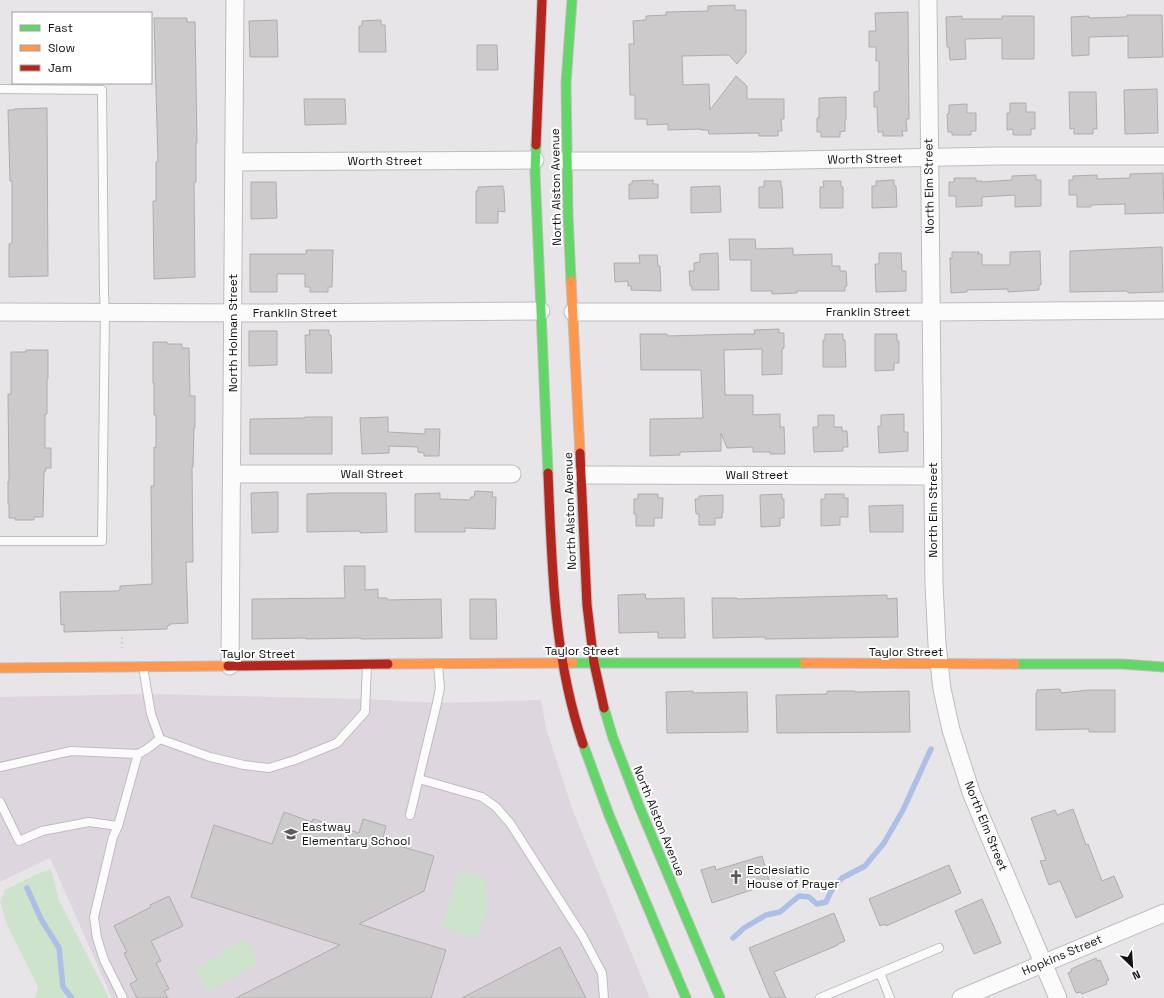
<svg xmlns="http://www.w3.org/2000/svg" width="1164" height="998" viewBox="0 0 1164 998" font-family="'Space Grotesk',sans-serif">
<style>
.built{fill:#ded6de}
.green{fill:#cde3cc}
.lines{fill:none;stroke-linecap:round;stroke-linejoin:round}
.stream{stroke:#abbfe7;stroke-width:5.5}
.building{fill:#cccaca;stroke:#afacad}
.lane-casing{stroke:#bebcbe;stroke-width:10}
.street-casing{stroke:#bebcbe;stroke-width:19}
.fast-casing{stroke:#bebcbe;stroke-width:11}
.slow-casing{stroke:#bebcbe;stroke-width:11}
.jam-casing{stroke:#bebcbe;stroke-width:11}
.path{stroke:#d2d1d2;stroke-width:2.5;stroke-dasharray:2 3;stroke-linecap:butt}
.lane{stroke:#fcfbfc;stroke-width:8}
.street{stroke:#fcfbfc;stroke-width:17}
.fast{stroke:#63d668;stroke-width:9}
.slow{stroke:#ff974d;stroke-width:9}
.jam{stroke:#b3261e;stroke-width:9}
.labels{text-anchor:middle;stroke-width:4;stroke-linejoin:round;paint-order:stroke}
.street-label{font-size:12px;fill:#131213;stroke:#fff}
.poi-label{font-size:12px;fill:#131213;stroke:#fff;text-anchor:start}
</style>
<rect width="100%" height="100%" fill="#e8e5e8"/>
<path class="built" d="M148,694L366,699L437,703L541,700L546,728L573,811L650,998H112L50,858L0,882V697Z"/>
<g class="green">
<path d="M51,869L59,900L109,998H35L38,987L8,927L0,902L5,890L37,874Z"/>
<path d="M459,871L485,878L487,909L477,939L441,928Z"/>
<path d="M246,939L259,963L207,992L195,969L218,956L227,948Z"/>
</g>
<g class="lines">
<g class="stream">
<path d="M27,888L41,919L59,948L63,987L72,998"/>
<path d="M733,938L744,928L766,915L780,912L799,896L809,897L817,904L826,902L831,891L842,878L865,866L884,843L903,810L931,749"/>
</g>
</g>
<g class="building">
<path d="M735,5V10H746V53L737,64L729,55L682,56L683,85L709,84L710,110L736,76L747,86V99H784V119H781L782,131H778V136H759V133L709,134L708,130H701V129L668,130V124L647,125V119H635V95H630L629,44H634L633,21L646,20V16L666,15V12L708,11V6Z"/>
<path d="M908,12L909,119H906L907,131H902L903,136H883V132H878L877,107H874V92L879,91V61H876V47H869V31H876L875,13Z"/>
<path d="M1127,15H1162L1163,57L1128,58V36L1089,37V55L1072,56L1071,17L1089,16V18L1127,17Z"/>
<path d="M962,16V19H1002V16H1034V59H1002V38L965,39L966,59L950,60L949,47H947L946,17Z"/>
<path d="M154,18H187V22H195L197,143H196V182H194L195,277L154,279L153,201H156V162H158Z"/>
<path d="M277,20L278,57H250L249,21Z"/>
<path d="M381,20V25H385L386,52H359V26H362V21Z"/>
<path d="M477,45H497L498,70H477Z"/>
<path d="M1157,89L1158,133L1125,134L1124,90Z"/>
<path d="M1069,92H1096L1097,129H1093V134H1074V128L1070,129Z"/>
<path d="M846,97V120H845V131L840,132V137H821V132H817V118H819V98Z"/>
<path d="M304,99H345L346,124L305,125Z"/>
<path d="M1010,103H1026V112H1035V129H1031V135H1013V129L1007,130V113H1010Z"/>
<path d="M967,104V113H976V131H971V135H952V132H948L947,114H949V105Z"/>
<path d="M47,108L48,276L9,277V244L12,243V181H10L8,110H14V109Z"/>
<path d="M1163,173L1164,213L1125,214V204L1091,205V207H1077V195H1069V180H1073V176L1097,175V179L1130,178V174Z"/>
<path d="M1036,175V180H1041V206L1015,207V195L982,197V206L956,207V196H949V182H954V178H976V181H982V182L1012,180V176Z"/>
<path d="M653,180V184H658V198L629,199V184H632V181Z"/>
<path d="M894,180V186H896L897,207L872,208V186H876V181Z"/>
<path d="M764,181H781V187H782L783,208H759V187H764Z"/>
<path d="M823,181H841V187H843V208H820V187H824Z"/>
<path d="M251,182H276L277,218L251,219Z"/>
<path d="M503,186V190H504L505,212L498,211V223H476V191H478V187Z"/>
<path d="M720,186L721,212L691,213V187Z"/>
<path d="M729,239H755L756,249L793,248V255L832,254V266H840V271H846L847,286H845V291H797V293L772,294V291H751V260H730Z"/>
<path d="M1162,247L1163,292L1128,293L1127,291L1070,292V251Z"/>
<path d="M306,250H333L332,287H328V292H310V287H305V274H277V292H250V254H306Z"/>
<path d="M1040,251L1041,285H1039V290L1008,292V289L967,290V292L951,293L950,258H952V252H979L978,254H982V265H1010V252Z"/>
<path d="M718,253L719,290H692V286H690L689,271H694V263L700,262V254Z"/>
<path d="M879,253H901L902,271H906V291L876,292L875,264H879Z"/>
<path d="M639,255H657L658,266H660L661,291L631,290V286H628V281L615,282L614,263H640Z"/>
<path d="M779,329V333H784V348L782,349V374L762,375V349L724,350L725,395H753V415L780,414V427H784L785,454H770V452H753V447L727,448L721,433V451L680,452V455L650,456V419L703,418L701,370H641L640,334H667V336L738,334H755L754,330Z"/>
<path d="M309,330H329V335H331L332,373H306L305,335H310Z"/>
<path d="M249,331H277V365L249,366Z"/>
<path d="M825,334H843V340H845L846,367H823V340H825Z"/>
<path d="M875,334H897V341H899V363H894V370L875,371Z"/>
<path d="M153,342H167V344H182V348H189L190,396H195V428H194L193,467H192L193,562H186L188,623L170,624V625L167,626V629L64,632V624L61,625L60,592L117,591L120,590V586L152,584L151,486H154V447L156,448V415H154V383H153Z"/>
<path d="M26,350H48V379H47V414H45V448H51V468H46L45,472H44L43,517H34V520H15V518H9V504H8V481H9L8,394H11V352H26Z"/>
<path d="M904,414V432H908V451L879,453L878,426H881V415Z"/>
<path d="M818,415H834V427H842V431H847L848,447H843V451L814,452L813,427H818Z"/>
<path d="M305,417H332V454H250V419L305,418Z"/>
<path d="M388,417V432L425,434V429H440L439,456H424V453L418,452V447L389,446V453L362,454L360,418Z"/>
<path d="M475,491L493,492L492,497H496L495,529L465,528V532H415V494L440,493V499L470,500L471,497H474Z"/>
<path d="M278,492V532L252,533L251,493Z"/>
<path d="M332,493H386L387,532L360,533V531L307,532V494Z"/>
<path d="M638,494H658V498H663L662,518H654V526H636V514H634V499H638Z"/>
<path d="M782,494V499H784V518H780V526L761,527L760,495Z"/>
<path d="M825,494H844V498H848V517H840V525L821,526V499H825Z"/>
<path d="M723,495V513H722V518H715V525H699V514H696L695,499H699V496Z"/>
<path d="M903,505V532H870L869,506Z"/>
<path d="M344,566H365V590L378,589V598H387V600L441,599L442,638L361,639V638L306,639V638L252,639V599L345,598Z"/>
<path d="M645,594L646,599L684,598L685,638H658V632L619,633L618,595Z"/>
<path d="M887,595V599L897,598L898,637L765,639V637L713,638L712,598H737V599Z"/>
<path d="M470,599H496L497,639H470Z"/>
<path d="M1060,689L1061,693L1089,690H1115V732H1089V729L1036,730V693H1037V690Z"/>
<path d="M693,691V693L747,692L748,732L667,733L666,692Z"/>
<path d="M827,691H855V692L909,691L910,732L777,733L776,695L827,694Z"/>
<path d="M1073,809L1086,845L1088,844L1102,881L1114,876L1123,897L1076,918L1060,881L1049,885L1040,861L1046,860L1031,818L1055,810L1057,815Z"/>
<path d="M284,812L312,822L313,819L359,833L363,819L386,826L382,841L434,856L424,891L359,924L446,950L431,998H236L340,945L191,897L214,825L272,844Z"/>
<path d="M762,856L770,884L712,903L701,870L715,866L716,870Z"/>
<path d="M949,865L961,893L886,926L885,924L880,926L869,899Z"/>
<path d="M169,896L183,926L151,941L161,961L156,963L169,989L164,991L168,998H137L130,984L137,980L124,953L127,952L114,926L151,907L150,905Z"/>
<path d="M982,899L1001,943L974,954L955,911Z"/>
<path d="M834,913L845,941L838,944V945L774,972L786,998H770L749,948Z"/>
<path d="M560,947L586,998H462Z"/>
<path d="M1096,958L1097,961L1100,960L1109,980L1106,981L1107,984L1082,994L1081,992L1076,993L1068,973L1072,971L1071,969Z"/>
</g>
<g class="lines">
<defs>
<g id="lane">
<path d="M0,89L102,90L104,292L105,312L102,541H0"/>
<path d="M143,667L151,714L160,739L210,757L244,765L269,768L295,760L337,743L365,712L367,665"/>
<path d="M0,767L71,751L138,754L147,749L160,739"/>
<path d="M419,779L482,797L496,807L510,823L583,937L602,973L604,998"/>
<path d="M0,802L19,841L42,831L89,822L118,826L138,754"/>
<path d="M410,815L437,703L440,688L438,665"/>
<path d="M118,826L113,837L94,917L97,938L104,960L123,998"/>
<path d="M880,973L890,998"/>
<path d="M820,998L939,948"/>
</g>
<g id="street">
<path d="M928,0L934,584L937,644L942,689L951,730L971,792L982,819L1058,998"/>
<path d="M566,161H751L999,156H1164"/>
<path d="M234,162L535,160"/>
<path d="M0,312L269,313L541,311"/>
<path d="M573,312H931L1164,310"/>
<path d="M232,474H512"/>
<path d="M581,475L933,476"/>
<path d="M230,666L235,0"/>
<path d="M961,998L1164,913"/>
</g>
<g id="fast">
<path d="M536,145L535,172L548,473"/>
<path d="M571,281L568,215L566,83L572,0"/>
<path d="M573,663H804"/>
<path d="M1015,664H1122L1164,667"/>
<path d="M604,708L613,738L639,806L720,998"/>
<path d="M583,744L609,815L686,998"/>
</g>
<g id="slow">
<path d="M571,281L580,453"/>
<path d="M804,663L1015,664"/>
<path d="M388,664L573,663"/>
<path d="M0,668L228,666"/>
</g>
<g id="jam">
<path d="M536,145L542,0"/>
<path d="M580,453L587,605L594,663L604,708"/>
<path d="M548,473C552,564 553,656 583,744"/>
<path d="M228,666L388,664"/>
</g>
</defs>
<use href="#lane" class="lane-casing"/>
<use href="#street" class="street-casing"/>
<use href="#fast" class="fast-casing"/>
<use href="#slow" class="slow-casing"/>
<use href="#jam" class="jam-casing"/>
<path class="path" d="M122,637V648"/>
<use href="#lane" class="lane"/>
<use href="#street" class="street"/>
<use href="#fast" class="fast"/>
<use href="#slow" class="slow"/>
<use href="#jam" class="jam"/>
</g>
<defs>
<symbol id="school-bare" viewBox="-9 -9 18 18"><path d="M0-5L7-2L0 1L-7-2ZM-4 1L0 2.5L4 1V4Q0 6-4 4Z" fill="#5e5c5e" stroke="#fff" stroke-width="2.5" paint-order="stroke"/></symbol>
<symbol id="church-bare" viewBox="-9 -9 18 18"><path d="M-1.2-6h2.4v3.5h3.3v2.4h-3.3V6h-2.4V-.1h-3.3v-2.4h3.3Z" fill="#5e5c5e" stroke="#fff" stroke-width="2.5" paint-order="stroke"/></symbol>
</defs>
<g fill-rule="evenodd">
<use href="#school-bare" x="281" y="824" width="20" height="20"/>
<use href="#church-bare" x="726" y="867" width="20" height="20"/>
</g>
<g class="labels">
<g class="street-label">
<text transform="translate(865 159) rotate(-1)" y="4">Worth Street</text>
<text x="385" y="165">Worth Street</text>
<text transform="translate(929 186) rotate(-91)" y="4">North Elm Street</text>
<text transform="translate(556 187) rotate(-91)" y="4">North Alston Avenue</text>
<text x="868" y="316">Franklin Street</text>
<text x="295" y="317">Franklin Street</text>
<text transform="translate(233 333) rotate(-90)" y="4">North Holman Street</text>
<text x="372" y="478">Wall Street</text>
<text x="757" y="479">Wall Street</text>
<text transform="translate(933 510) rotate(-90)" y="4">North Elm Street</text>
<text transform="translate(570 511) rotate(-92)" y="4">North Alston Avenue</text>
<text x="582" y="655">Taylor Street</text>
<text x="906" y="656">Taylor Street</text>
<text x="258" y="658">Taylor Street</text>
<text transform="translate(659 821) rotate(68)" y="4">North Alston Avenue</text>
<text transform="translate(986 826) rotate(68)" y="4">North Elm Street</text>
<text transform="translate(1062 955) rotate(-23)" y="4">Hopkins Street</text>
</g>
<g class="poi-label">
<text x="302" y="831">Eastway<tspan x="302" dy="14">Elementary School</tspan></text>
<text x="747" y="874">Ecclesiatic<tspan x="747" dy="14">House of Prayer</tspan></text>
</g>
</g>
<rect x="12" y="12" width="140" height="72" fill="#ffffff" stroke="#a1a0a1"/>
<rect x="20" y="25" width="20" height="6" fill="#63d668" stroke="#a1a0a1"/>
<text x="48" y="32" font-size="12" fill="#131213">Fast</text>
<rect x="20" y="45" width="20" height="6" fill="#ff974d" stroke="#a1a0a1"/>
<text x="48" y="52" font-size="12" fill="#131213">Slow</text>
<rect x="20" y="65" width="20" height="6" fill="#b3261e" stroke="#a1a0a1"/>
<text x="48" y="72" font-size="12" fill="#131213">Jam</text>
<g transform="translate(1132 966) rotate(155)" stroke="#ffffff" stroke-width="3" paint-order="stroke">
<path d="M0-3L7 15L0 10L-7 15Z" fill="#131213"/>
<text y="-6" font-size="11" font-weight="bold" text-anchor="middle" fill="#131213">N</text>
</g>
</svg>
